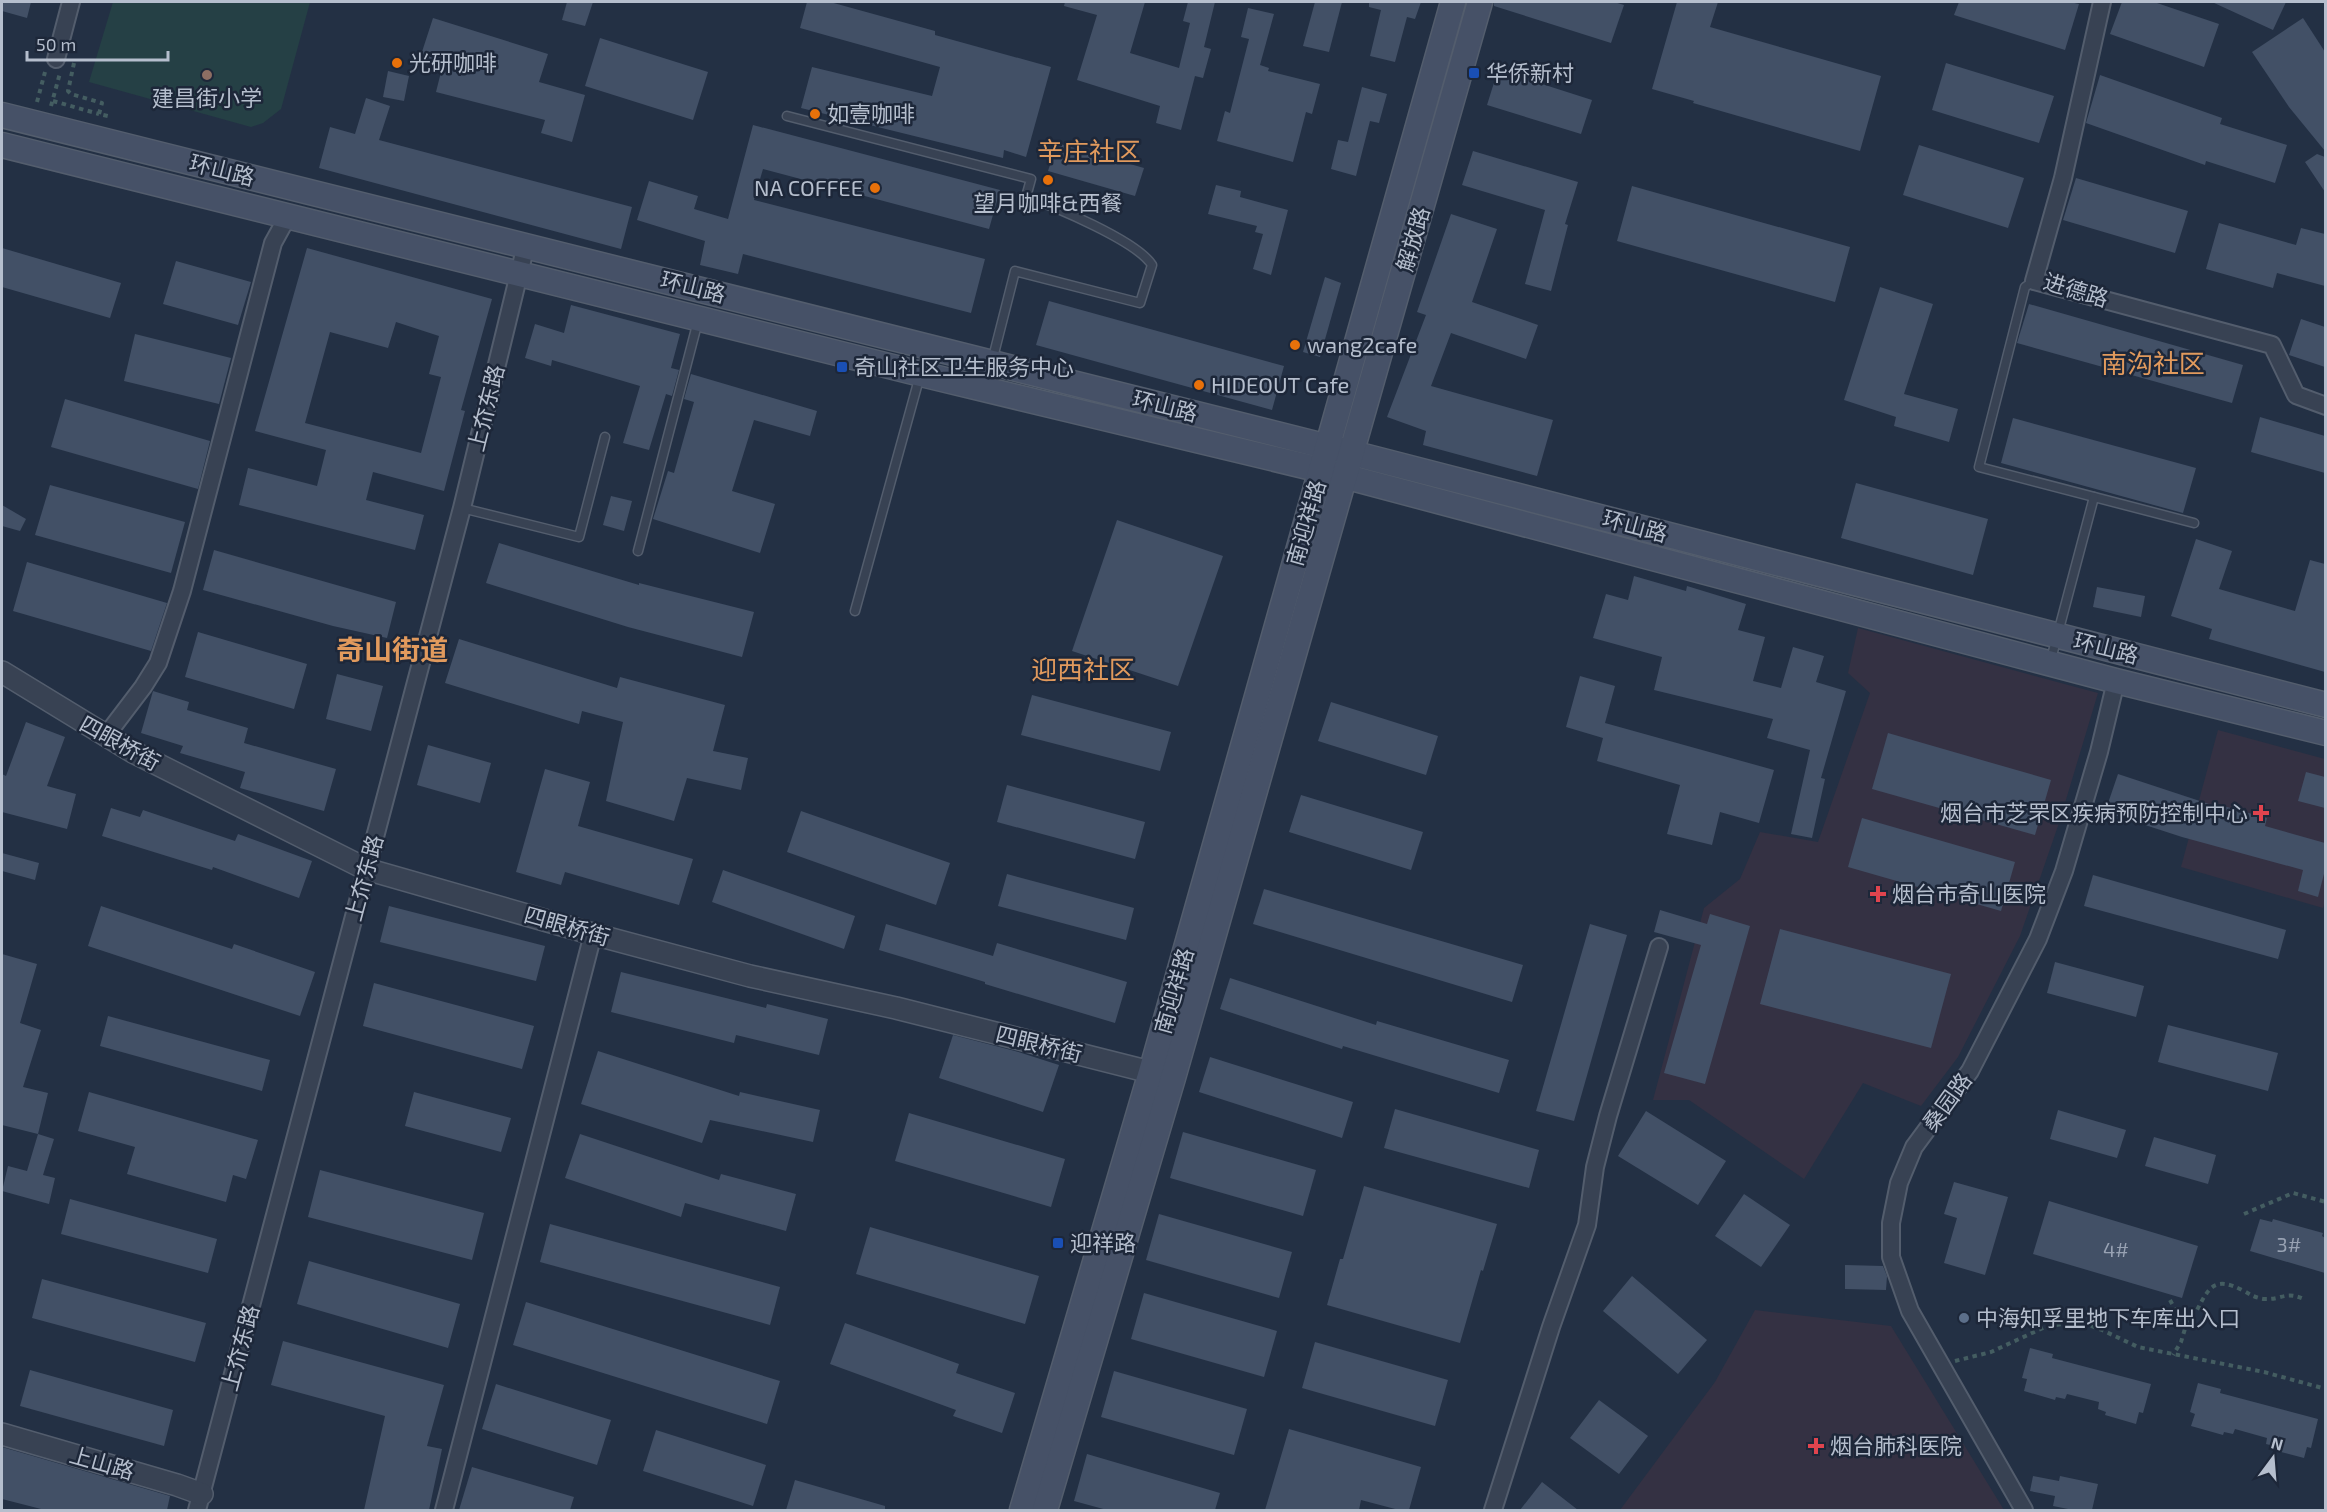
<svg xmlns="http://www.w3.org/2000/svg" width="2327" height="1512" viewBox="0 0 2327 1512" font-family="'Exo 2','Noto Sans SC',sans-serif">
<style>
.medical{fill:#343143}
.pitch{fill:#254045}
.building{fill:#425066;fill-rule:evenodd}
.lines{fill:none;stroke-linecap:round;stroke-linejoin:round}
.service-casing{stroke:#535d6d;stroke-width:11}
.minor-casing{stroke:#535d6d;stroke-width:20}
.tertiary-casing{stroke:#535d6d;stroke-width:24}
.secondary-casing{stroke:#535d6d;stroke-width:27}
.path{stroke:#445d61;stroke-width:4;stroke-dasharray:4.5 4.5;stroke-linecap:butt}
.service{stroke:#384253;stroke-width:8}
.minor{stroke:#384253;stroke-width:16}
.tertiary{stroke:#384253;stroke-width:21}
.secondary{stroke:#465167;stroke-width:24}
.food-dot{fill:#e8710a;stroke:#1d2739;stroke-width:2}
.transit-dot{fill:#1a4fb4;stroke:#1d2739;stroke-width:2}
.education-dot{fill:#8d6e63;stroke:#1d2739;stroke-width:2}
.health-dot{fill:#e0444e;stroke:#1d2739;stroke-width:2}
.service-dot{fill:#5c6f8a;stroke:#1d2739;stroke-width:2}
.labels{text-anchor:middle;stroke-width:5;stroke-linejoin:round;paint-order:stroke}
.number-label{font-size:20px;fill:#98a2b3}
.poi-label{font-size:22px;fill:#b5becd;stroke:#1d2739;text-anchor:start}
.street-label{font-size:22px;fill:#b5becd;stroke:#1d2739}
.quarter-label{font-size:26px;fill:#e19a5d;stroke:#1d2739}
.district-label{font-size:28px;font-weight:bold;fill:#e19a5d;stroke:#1d2739}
</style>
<rect width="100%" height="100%" fill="#233044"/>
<g class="medical">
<path d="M1858,628L2098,693L2059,823L2020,936L1958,1057L1921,1106L1863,1083L1804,1179L1689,1100H1653L1704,908L1740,879L1760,832L1818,842L1870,693L1848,673Z"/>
<path d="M2218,730L2325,759L2326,898L2323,908L2181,867Z"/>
<path d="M1755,1310L1891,1326L2004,1510H1620L1715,1382Z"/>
</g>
<path class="pitch" d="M113,2H310L281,109L263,123L251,127L89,82Z"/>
<g class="building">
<path d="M2,2H31L27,18L2,11Z"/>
<path d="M567,2H593L585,26L562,20Z"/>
<path d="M807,2H830L935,31V35L1051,67L1026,157L1004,150L1003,158L801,108L812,67L932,96L940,67L800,28Z"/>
<path d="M1065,2H1145L1130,53L1179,68L1190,23L1183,21L1188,2H1215L1204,47L1211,49L1203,78L1195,76L1181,130L1156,123L1160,106L1077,80L1097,15L1064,6Z"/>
<path d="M1315,2H1342L1329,52L1303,46Z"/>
<path d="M1369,2H1421L1415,19L1407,17L1395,62L1370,56L1381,10L1369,7Z"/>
<path d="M1494,2H1614L1624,5L1611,43L1494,6Z"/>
<path d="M1677,2H1718L1710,27L1881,76L1860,151L1693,103L1694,101L1652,89Z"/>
<path d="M1959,2H2070L2079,4L2065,50L1954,15Z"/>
<path d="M2122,2H2154L2219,24L2204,67L2110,34Z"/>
<path d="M2212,2H2286L2273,30Z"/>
<path d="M1248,8L1274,14L1260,65L1269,68L1268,71L1320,84L1312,114L1306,112L1293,162L1217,141L1225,111L1230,113L1249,39L1241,37Z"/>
<path d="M433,18L548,54L539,82L585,95L572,142L541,133L545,120L436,92L443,64L420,58Z"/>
<path d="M2303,18L2325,52V151L2289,107L2252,52Z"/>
<path d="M600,38L708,72L693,120L585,86Z"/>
<path d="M1946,63L2054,96L2039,143L1932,110Z"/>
<path d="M1498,70L1592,100L1581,134L1487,105Z"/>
<path d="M388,71L409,76L404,101L383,97Z"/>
<path d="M2100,75L2222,118L2220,124L2287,145L2275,183L2206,161L2205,165L2086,123Z"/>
<path d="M1362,87L1387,94L1379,123L1370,121L1356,176L1331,169L1338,140L1348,142Z"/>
<path d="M366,98L390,106L379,140L632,207L621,249L319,168L330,127L355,134Z"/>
<path d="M753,125L1000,190L989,229L763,169L754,200L985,259L971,313L743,254L738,274L700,265L705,241L637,220L649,181L698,196L694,209L728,219Z"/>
<path d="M1057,143L1144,168L1135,196L1048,171Z"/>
<path d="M1919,145L2024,178L2008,228L1903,195Z"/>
<path d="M1473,151L1578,182L1565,224L1568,225L1551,291L1525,284L1545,210L1462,185Z"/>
<path d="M2317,154L2325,157V192L2305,162Z"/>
<path d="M2076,178L2188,211L2175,253L2063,220Z"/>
<path d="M1216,185L1241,191L1240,197L1288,210L1271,275L1253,269L1263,234L1255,232L1257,226L1208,214Z"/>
<path d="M1632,186L1850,247L1835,302L1617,241Z"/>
<path d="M1451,214L1497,229L1472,302L1538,325L1526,359L1451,333L1431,386L1553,420L1537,476L1423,445L1426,431L1387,417L1426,315L1417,312Z"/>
<path d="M2219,223L2296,245L2301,228L2325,234V286L2277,273L2273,288L2206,269Z"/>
<path d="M2,248L121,283L110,318L2,287Z"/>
<path d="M307,248L492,299L461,410L465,411L444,491L373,472L366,500L424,515L415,550L239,505L248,468L317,486L326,450L255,431ZM396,322L439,336L429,374L441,377L421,453L305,423L330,332L388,348Z"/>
<path d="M176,261L251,282L238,325L163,304Z"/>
<path d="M1325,277L1341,283L1320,357L1303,352Z"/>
<path d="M1880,287L1933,304L1904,394L1958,409L1949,442L1894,426L1896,417L1844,400Z"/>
<path d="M1049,301L1284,366L1272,410L1036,345Z"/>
<path d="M2029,304L2243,365L2232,403L2017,343Z"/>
<path d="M571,305L680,334L671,368L679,370L672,396L666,394L649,450L623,443L640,386L552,360L551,366L525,358L535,324L564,333Z"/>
<path d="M2301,319L2325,327V367L2289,355Z"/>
<path d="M135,334L231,358L219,404L124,381Z"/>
<path d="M691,374L817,411L810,436L754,420L732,491L775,504L760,553L653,519L668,471L674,473L694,402L684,399Z"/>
<path d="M65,399L210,441L198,489L51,447Z"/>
<path d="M2260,417L2325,436V473L2251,452Z"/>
<path d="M2013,418L2196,468L2183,513L2001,463Z"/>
<path d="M1856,483L1988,519L1973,575L1841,538Z"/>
<path d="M50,485L185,522L171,573L35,535Z"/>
<path d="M611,496L632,501L624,531L603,525Z"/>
<path d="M2,505L26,519L20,531L2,526Z"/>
<path d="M1117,520L1223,556L1178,686L1072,651Z"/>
<path d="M2196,539L2232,551L2219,589L2295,611L2310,560L2325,564V672L2209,639L2212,629L2171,616Z"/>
<path d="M499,543L639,585V583L754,612L742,657L628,627L486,583Z"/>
<path d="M214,550L396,602L387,638L333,626L203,590Z"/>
<path d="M27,562L167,603L151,651L13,611Z"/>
<path d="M1634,576L1686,591L1687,586L1746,604L1738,630L1765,637L1753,681L1781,688L1793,647L1824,656L1816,682L1846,691L1821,778L1825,779L1812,838L1791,834L1810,750L1767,738L1773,719L1654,690L1662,657L1593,638L1606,594L1628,600Z"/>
<path d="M2097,587L2145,596L2141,617L2093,607Z"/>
<path d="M198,632L307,664L294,709L185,677Z"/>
<path d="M459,639L617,688L620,677L725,705L713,751L748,758L741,790L687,778L674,821L606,801L623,722L582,711L579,724L445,683Z"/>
<path d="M337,674L383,686L371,731L326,719Z"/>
<path d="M1580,676L1615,686L1605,723L1774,770L1759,823L1720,812L1712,845L1667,834L1680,785L1597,761L1603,738L1566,727Z"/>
<path d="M153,691L189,702L187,710L248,728L244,743L336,769L324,811L240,788L245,772L180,753L183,746L141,733Z"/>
<path d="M1032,695L1171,732L1160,771L1021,735Z"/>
<path d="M1331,702L1438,736L1426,775L1318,741Z"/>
<path d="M26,722L65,737L47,786L76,794L67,829L2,812V774L6,776Z"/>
<path d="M1888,733L2051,780L2035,835L1872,789Z"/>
<path d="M428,745L491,763L480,803L417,785Z"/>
<path d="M545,769L590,782L578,826L693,859L679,905L565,872L561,885L516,872Z"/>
<path d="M2306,772L2325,777V808L2298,801Z"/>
<path d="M2118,774L2215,806L2216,804L2267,818L2265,826L2325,843V870L2318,897L2298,891L2303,870L2182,837L2105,812Z"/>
<path d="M1007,785L1145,822L1135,859L997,822Z"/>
<path d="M1301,795L1423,832L1411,870L1289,832Z"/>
<path d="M111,808L140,817L143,810L235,841L238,834L312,861L299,898L213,867L212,870L102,836Z"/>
<path d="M801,811L950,863L936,905L787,852Z"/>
<path d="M1862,818L2015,862L2001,911L1848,867Z"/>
<path d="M2,853L39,863L35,880L2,871Z"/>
<path d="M723,870L855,916L844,949L712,902Z"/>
<path d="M1007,874L1134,908L1126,940L998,906Z"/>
<path d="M2093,875L2286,930L2278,959L2084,906Z"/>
<path d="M1264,889L1523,965L1512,1002L1253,924Z"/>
<path d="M101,906L232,949L234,944L315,972L300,1016L88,946Z"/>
<path d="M389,906L545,946L536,981L380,942Z"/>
<path d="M1660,910L1707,924L1710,914L1750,926L1705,1084L1664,1073L1701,945L1654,932Z"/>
<path d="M886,924L993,956L997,943L1127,982L1115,1023L985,984V982L879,950Z"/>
<path d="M1590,924L1627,935L1574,1121L1536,1111Z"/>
<path d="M1780,929L1951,974L1931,1048L1760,1004Z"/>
<path d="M2,954L37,964L20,1023L41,1030L23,1087L48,1093L38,1134L2,1125Z"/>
<path d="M2055,962L2144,986L2136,1017L2047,993Z"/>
<path d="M621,972L766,1008L767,1004L828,1019L819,1055L736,1035L734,1043L611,1012Z"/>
<path d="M1230,978L1376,1025L1377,1021L1509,1060L1499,1093L1343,1046L1342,1049L1220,1009Z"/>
<path d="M374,983L534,1026L522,1069L363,1026Z"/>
<path d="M108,1016L270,1060L262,1091L100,1046Z"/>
<path d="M2168,1025L2278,1053L2268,1091L2158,1062Z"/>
<path d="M953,1035L1015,1051L1059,1065L1043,1112L939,1078Z"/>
<path d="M598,1051L739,1096L740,1092L820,1110L813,1142L710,1120L702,1143L581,1104Z"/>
<path d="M1210,1057L1353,1102L1342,1138L1199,1092Z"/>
<path d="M89,1092L258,1140L246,1179L233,1175L226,1202L127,1174L135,1147L78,1131Z"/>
<path d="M414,1092L511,1118L501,1152L405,1126Z"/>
<path d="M1395,1109L1539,1150L1529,1188L1384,1148Z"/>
<path d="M2058,1110L2126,1130L2117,1158L2050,1139Z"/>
<path d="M1646,1111L1726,1161L1698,1205L1618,1156Z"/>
<path d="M909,1113L1065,1159L1051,1207L895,1161Z"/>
<path d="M1183,1132L1316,1170L1303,1216L1170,1178Z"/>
<path d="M38,1134L54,1139L43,1175L55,1178L49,1204L2,1191L8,1166L27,1171Z"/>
<path d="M580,1134L719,1180L721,1174L796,1194L786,1231L685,1203L681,1217L565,1178Z"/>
<path d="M2154,1137L2216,1155L2208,1184L2145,1166Z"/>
<path d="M320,1170L484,1213L472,1260L308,1217Z"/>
<path d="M1954,1182L2008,1197L1985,1275L1944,1263L1957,1218L1944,1214Z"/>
<path d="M1364,1186L1497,1224L1483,1271L1481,1270L1460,1343L1327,1305L1340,1259H1343Z"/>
<path d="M1744,1194L1790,1225L1761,1267L1715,1236Z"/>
<path d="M70,1199L217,1239L208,1273L61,1234Z"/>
<path d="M2049,1201L2198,1246L2182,1298L2033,1254Z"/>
<path d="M1159,1214L1292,1252L1279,1298L1146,1260Z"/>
<path d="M2260,1219L2272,1222L2273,1219L2323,1233L2322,1236L2325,1238V1273L2250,1251Z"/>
<path d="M550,1224L780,1287L770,1325L540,1262Z"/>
<path d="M870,1227L1039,1276L1025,1324L856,1274Z"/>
<path d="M309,1261L460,1304L448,1348L297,1304Z"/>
<path d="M1845,1265L1883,1266L1887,1276L1886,1290L1845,1289Z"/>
<path d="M1632,1276L1707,1340L1678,1374L1603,1311Z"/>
<path d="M42,1279L206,1323L195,1362L32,1318Z"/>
<path d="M1144,1293L1277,1331L1264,1377L1131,1339Z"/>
<path d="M526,1302L780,1381L767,1424L513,1345Z"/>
<path d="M845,1323L959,1364L956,1373L1015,1393L1002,1433L953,1416L956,1410L830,1364Z"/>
<path d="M283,1341L444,1385L427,1446L442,1449L429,1510H364L385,1416L271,1385Z"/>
<path d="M1315,1342L1448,1380L1435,1426L1302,1388Z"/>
<path d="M2030,1348L2053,1354L2052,1358L2151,1384L2143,1413L2139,1412L2136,1424L2105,1415L2106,1412L2098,1409L2099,1402L2067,1394L2065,1399L2056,1397L2055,1400L2024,1391L2027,1379L2022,1378Z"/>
<path d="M30,1370L173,1410L164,1446L20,1406Z"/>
<path d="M1114,1371L1247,1409L1234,1455L1101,1417Z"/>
<path d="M2198,1383L2221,1389L2220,1393L2318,1419L2311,1448L2307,1447L2304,1458L2273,1450L2274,1446L2266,1444L2267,1438L2235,1429L2233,1434L2224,1432L2223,1435L2191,1426L2195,1414L2190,1412Z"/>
<path d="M496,1384L611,1420L597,1465L482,1429Z"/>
<path d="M1599,1400L1648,1436L1619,1474L1570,1438Z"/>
<path d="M1289,1429L1421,1467L1409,1510H1399L1361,1500L1359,1510H1265Z"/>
<path d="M656,1430L766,1465L753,1506L643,1471Z"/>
<path d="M2,1447L170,1496L167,1510H45L2,1499Z"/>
<path d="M1087,1454L1220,1493L1215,1510H1107L1074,1501Z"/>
<path d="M472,1467L574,1497L570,1510H459Z"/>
<path d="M2033,1476L2059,1481L2060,1476L2098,1484L2092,1510H2073L2053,1506L2055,1496L2030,1491Z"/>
<path d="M795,1480L885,1506V1510H786Z"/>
<path d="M1542,1482L1578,1510H1520Z"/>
</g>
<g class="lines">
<defs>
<g id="service">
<path d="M787,116L1031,179L1026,197C1054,206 1137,241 1152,265L1140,303L1015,271L985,389"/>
<path d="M2034,281L2025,287L1979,467L2194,523"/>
<path d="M462,508L579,537L605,437"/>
<path d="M638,551L698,321"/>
<path d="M855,611L927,350"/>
<path d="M2050,663L2094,497"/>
</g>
<g id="minor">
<path d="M2102,2L2063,178L2034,281L2272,345L2296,395L2326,406"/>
<path d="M56,59L71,2"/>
<path d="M105,737L143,687L158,663L182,591L273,243L284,223L299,218"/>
<path d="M197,1510L462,508L526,245"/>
<path d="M444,1510L593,934"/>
<path d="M1493,1510L1551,1327L1587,1225L1595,1167L1608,1116L1659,947"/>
<path d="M2024,1510L1910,1311L1891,1257V1223L1899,1183L1914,1147L1970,1071L2038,939L2064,871L2099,752L2116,681"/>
</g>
<g id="tertiary">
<path d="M2,672L133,752L366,869L593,934L750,976L896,1008L1166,1076"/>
<path d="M2,1434L177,1485L202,1494"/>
</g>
<g id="secondary">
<path d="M2,115L1352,453L2326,705"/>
<path d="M2,145L921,374L1321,470L2116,681L2326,733"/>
<path d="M1022,1510L1151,1072L1453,2"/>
<path d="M1045,1510L1173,1078L1480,2"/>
</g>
</defs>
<use href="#service" class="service-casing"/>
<use href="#minor" class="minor-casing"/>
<use href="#tertiary" class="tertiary-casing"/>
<use href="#secondary" class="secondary-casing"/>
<g class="path">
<path d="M74,63L68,91L71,94L102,103L99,114L108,116"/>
<path d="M53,101L99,114"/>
<path d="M37,102L45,72"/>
<path d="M51,106L60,73"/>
<path d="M2244,1214L2293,1193L2326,1202"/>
<path d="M2170,1300L2176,1311L2187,1322L2181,1342L2173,1355"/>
<path d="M2181,1316L2196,1312C2209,1287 2214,1276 2242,1290C2250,1294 2255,1298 2264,1299C2283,1300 2285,1290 2306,1300"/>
<path d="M1955,1361L1991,1352L2045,1327L2078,1321L2102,1330L2138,1347L2264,1372L2326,1389"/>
</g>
<use href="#service" class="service"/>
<use href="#minor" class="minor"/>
<use href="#tertiary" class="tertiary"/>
<use href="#secondary" class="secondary"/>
</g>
<g class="food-dot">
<circle cx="397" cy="63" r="6"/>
<circle cx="815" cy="114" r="6"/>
<circle cx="1048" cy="180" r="6"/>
<circle cx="875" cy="188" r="6"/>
<circle cx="1295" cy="345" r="6"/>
<circle cx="1199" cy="385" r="6"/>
</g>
<g class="transit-dot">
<rect x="1468" y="67" width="12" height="12" rx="3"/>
<rect x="836" y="361" width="12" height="12" rx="3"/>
<rect x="1052" y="1237" width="12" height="12" rx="3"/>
</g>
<circle class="education-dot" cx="207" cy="75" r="6"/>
<g class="health-dot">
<path d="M2258 804h6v6h6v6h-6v6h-6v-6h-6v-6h6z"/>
<path d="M1875 885h6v6h6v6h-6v6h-6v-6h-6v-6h6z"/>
<path d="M1813 1437h6v6h6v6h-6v6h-6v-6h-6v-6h6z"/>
</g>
<circle class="service-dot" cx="1964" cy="1318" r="6"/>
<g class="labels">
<g class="number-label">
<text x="2289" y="1252">3#</text>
<text x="2116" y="1257">4#</text>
</g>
<g class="poi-label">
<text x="409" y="71">光研咖啡</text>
<text x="1486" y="81">华侨新村</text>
<text x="207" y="106" text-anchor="middle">建昌街小学</text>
<text x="827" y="122">如壹咖啡</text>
<text x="863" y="196" text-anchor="end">NA COFFEE</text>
<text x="1048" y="211" text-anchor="middle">望月咖啡&amp;西餐</text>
<text x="1307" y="353">wang2cafe</text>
<text x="854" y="375">奇山社区卫生服务中心</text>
<text x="1211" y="393">HIDEOUT Cafe</text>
<text x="2248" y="821" text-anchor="end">烟台市芝罘区疾病预防控制中心</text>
<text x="1892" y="902">烟台市奇山医院</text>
<text x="1070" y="1251">迎祥路</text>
<text x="1976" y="1326">中海知孚里地下车库出入口</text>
<text x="1830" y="1454">烟台肺科医院</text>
</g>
<g class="street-label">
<text transform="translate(222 170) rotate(14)" y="8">环山路</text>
<text transform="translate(1413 239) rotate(-74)" y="8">解放路</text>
<text transform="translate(693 287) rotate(14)" y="8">环山路</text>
<text transform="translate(2076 290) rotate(17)" y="8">进德路</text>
<text transform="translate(1165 406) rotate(14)" y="8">环山路</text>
<text transform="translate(486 408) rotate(-76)" y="8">上夼东路</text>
<text transform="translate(1306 523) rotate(-74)" y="8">南迎祥路</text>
<text transform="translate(1635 526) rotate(15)" y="8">环山路</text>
<text transform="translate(2106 648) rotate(14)" y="8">环山路</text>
<text transform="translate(120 743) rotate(29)" y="8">四眼桥街</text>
<text transform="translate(364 878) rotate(-75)" y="8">上夼东路</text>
<text transform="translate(567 926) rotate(16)" y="8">四眼桥街</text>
<text transform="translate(1174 991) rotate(-74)" y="8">南迎祥路</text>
<text transform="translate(1039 1044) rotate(14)" y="8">四眼桥街</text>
<text transform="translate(1947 1102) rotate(-54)" y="8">桑园路</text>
<text transform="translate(240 1348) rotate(-75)" y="8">上夼东路</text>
<text transform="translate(102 1463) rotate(16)" y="8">上山路</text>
</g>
<g class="quarter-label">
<text x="1089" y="161">辛庄社区</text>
<text x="2153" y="373">南沟社区</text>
<text x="1083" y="679">迎西社区</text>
</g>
<g class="district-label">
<text x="392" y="660">奇山街道</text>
</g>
</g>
<rect width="2327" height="1512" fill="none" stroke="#b5becd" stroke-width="6"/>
<g transform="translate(2273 1458) rotate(16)" stroke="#1d2739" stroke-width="4.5" paint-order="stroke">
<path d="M0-4.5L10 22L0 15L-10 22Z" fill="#b5becd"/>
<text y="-9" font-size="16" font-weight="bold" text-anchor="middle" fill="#b5becd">N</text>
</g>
<path d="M27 51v9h141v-9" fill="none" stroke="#b5becd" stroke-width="3"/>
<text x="36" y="51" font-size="18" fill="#b5becd" stroke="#1d2739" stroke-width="4.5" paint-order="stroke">50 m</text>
</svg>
